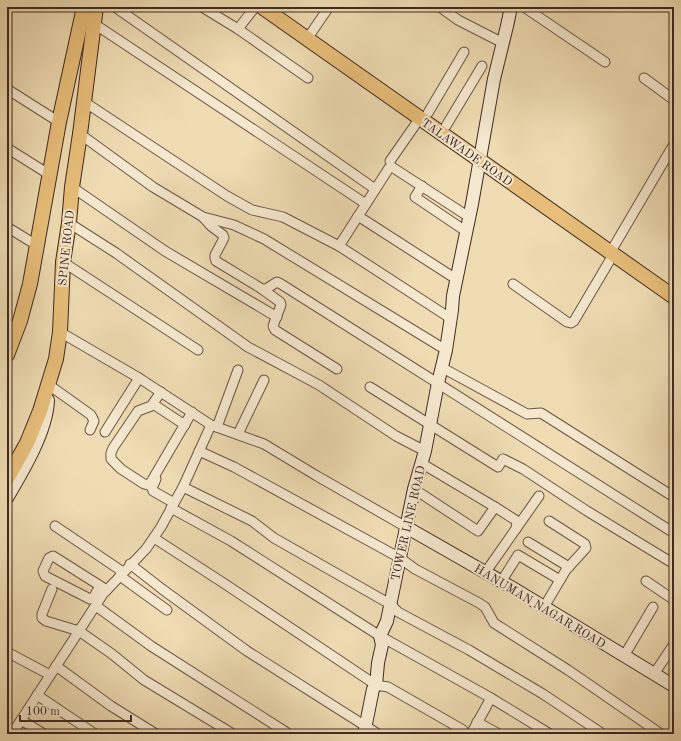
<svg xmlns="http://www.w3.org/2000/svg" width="681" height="741" viewBox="0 0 681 741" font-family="'Old Standard TT',serif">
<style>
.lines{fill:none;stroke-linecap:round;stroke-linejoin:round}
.street-casing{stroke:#6b5647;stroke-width:11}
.secondary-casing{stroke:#3f2a23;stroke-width:14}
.primary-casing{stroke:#3f2a23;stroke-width:16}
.street{stroke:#f5e8ce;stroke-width:9}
.secondary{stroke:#f5e8ce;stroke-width:12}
.primary{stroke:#e8be7a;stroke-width:14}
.labels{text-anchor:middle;stroke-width:4;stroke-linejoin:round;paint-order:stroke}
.street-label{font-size:12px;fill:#3f2a23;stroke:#f5e8ce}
</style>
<rect width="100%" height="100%" fill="#efdcb3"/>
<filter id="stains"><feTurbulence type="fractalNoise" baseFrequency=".005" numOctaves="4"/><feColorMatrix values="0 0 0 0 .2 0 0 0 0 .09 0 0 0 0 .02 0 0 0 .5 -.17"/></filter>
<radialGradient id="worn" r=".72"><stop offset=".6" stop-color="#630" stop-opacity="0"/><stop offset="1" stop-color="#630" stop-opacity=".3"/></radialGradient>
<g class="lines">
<defs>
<g id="street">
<path d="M115,7L375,189"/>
<path d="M202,7L238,29L308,78"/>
<path d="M440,7L458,20L503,43"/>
<path d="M524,7L605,62"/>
<path d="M93,23L366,204"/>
<path d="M238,29L255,7"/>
<path d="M307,39L329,7"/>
<path d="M644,78L674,100"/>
<path d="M7,89L59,122"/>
<path d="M83,101L227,196L252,210L283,217L339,246L450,318"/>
<path d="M428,113L464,52"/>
<path d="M446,126L482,66"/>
<path d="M80,134L153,187L203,217L234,225L264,239L446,350"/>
<path d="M7,148L50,175"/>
<path d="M390,161L420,118"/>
<path d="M422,186L415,197L467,232"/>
<path d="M72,187L165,251L277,317"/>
<path d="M358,216L456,279"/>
<path d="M203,217L211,226L223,235L224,238L215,255V258L216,261L262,289H266L277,282L281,284L674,533"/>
<path d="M69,223L116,253L248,347L319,385L396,436L425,451"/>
<path d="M7,227L38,246"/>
<path d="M339,246L389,168L392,167L469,217"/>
<path d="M610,253L674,144"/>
<path d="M63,262L198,350"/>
<path d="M513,284L567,322L571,323L574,321L613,255"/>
<path d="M262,289L280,302L281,305L273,326L275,330L337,369"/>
<path d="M60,332L139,378L211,425L264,444L317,476L406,527"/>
<path d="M441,367L527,414L541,413L674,497"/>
<path d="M49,385L91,415L94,421L90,430"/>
<path d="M370,387L498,467L503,459L523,469L587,511L674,564"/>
<path d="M161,392L151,406L138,411L113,448L111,453V459L121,469L144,484L148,485L151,482L192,412"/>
<path d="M153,404L185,425"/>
<path d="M217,427L238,370"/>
<path d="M105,432L139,378"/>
<path d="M238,434L264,380"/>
<path d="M199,451L234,467L400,558L415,569L479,603L485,607L494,623L568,670L661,734"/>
<path d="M156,479L152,488L153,491L174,503"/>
<path d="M183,487L252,521L274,538L390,604L398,612L469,650L543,694L603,734"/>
<path d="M414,489L478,531L495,507L421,463"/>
<path d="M495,507L517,521L516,529"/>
<path d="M171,508L231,541L380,636L491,698L550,734"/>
<path d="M55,526L123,572"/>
<path d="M154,538L225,584L376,685L388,687L463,730"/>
<path d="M528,542L569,567"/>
<path d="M130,564L162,589L247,651L378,734"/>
<path d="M485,573L539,496"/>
<path d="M120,576L167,610"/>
<path d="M646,581L674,600"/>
<path d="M501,582L518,555L560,580"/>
<path d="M100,586L93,598L90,599L45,576L43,571L49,558L53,556L102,587L107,590"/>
<path d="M52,589L42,614V618L46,621L79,631L112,654L144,680L233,734"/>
<path d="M96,606L151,646L289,734"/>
<path d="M544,607L566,570L586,548L585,544L549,521"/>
<path d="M7,652L50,675"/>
<path d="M624,656L653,607"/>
<path d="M56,666L111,706L156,734"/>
<path d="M654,674L674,644"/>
<path d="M37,695L95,734"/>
<path d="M21,720L44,734"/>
<path d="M477,722L499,734"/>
<path d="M12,734L103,594L146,549L161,527L183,487L211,425"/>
<path d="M471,734L491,698"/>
</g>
<g id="secondary">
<path d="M7,498C23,471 47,431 48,400"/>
<path d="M406,527L511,587L674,686"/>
<path d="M364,734L373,689L376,685L378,663L382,645L380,636L387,621L392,596L414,489L425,451L438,383L446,350L452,310L453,296L472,204L494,79L507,26L511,7"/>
</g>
<g id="primary">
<path d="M262,7L674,297"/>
<path d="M7,355L20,321L30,284L59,122L84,7"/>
<path d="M7,479L27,443L40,411L56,359L60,332L63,262L69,223L72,187L80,134L96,7"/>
</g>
</defs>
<use href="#street" class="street-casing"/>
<use href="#secondary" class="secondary-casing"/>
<use href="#primary" class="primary-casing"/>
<use href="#street" class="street"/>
<use href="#secondary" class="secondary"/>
<use href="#primary" class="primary"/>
</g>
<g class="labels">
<g class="street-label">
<text transform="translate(467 152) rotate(35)" y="4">TALAWADE ROAD</text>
<text transform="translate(66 248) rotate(-84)" y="4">SPINE ROAD</text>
<text transform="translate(408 523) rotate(-77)" y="4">TOWER LINE ROAD</text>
<text transform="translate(540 606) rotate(31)" y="4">HANUMAN NAGAR ROAD</text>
</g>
</g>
<rect width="681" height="741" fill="none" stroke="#efdcb3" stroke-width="24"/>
<rect x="8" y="8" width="665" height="725" fill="none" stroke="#3f2a23" stroke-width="2"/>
<rect x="12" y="12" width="657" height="717" fill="none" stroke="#3f2a23"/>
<path d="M20 715v6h111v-6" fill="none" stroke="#3f2a23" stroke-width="2"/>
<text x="26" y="715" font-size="12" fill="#3f2a23" stroke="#f5e8ce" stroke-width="3" paint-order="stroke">100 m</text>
<rect width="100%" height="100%" filter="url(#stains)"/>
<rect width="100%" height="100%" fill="url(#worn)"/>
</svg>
